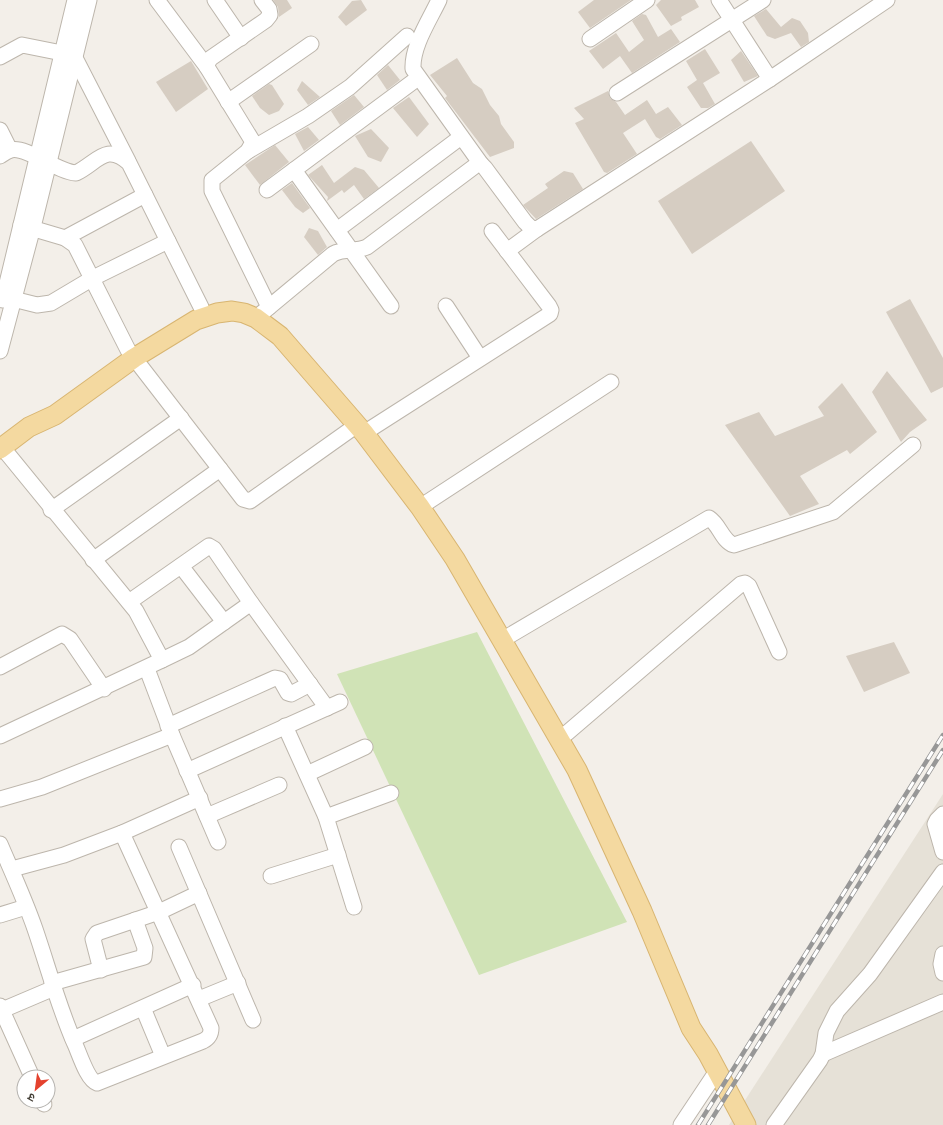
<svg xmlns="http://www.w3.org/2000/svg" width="943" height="1125" viewBox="0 0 943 1125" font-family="'Nunito Sans','Noto Sans Devanagari',sans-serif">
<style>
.residential{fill:#e6e1d7}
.green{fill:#d0e3b6}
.building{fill:#d6cdc2}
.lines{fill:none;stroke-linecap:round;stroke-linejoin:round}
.minor-casing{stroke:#bdb6ac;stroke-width:17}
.major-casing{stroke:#d8b571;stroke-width:21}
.minor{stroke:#fff;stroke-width:15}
.major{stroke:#f4d9a0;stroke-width:19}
.rail-casing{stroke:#979797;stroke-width:4.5}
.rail{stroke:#fff;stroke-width:3;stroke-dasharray:9;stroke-linecap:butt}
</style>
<rect width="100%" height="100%" fill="#f3efe9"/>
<path class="residential" d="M943,794V1125H729Z"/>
<path class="green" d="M477,632L627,922L479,975L337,674Z"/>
<g class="building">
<path d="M273,0H287L292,8L279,17L278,7Z"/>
<path d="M361,0L367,10L346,26L338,17L352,1Z"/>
<path d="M594,0H631L590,28L578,12Z"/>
<path d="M661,0H695L699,7L681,17L682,20L671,26L656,5Z"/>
<path d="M766,9L781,27L792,18L800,21L808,33L809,42L801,47L791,33L775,39L767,36L754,16Z"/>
<path d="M642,14L646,15L658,37L671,29L680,42L632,73L620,56L603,69L589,51L616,33L629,52L644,40L632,21Z"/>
<path d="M705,49L720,73L703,83L715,104L708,108H701L687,87L697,80L686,61Z"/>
<path d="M741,51L758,76L744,82L731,60Z"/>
<path d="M457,58L473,83L482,89L490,105L499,116L501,124L514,142V148L490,157L445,98L447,96L430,75Z"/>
<path d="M191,61L208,89L176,112L156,82Z"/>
<path d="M388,65L400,80L387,90L377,75Z"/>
<path d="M302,81L320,97L308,105L297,90Z"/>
<path d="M269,84L272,85L284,104L279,111L269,115L260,108L252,96Z"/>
<path d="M608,91L610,98L616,102L625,115L647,100L656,114L668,107L682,125L660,139L656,137L645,119L623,133L637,154L607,173L604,172L575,123L584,119L574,108Z"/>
<path d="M354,95L364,107L340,125L331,111Z"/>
<path d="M409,97L429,124L417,137L393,108Z"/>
<path d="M308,127L319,140L304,151L295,134Z"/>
<path d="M371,129L389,148L381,162L368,157L355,136Z"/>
<path d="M751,141L785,191L692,254L658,201Z"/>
<path d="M275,145L289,162L260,185L245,165Z"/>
<path d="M322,165L334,183L355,167L364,170L379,188L364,199L354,185L344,193L342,190L327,201L328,197L308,175Z"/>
<path d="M564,171L573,173L583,189L536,219L523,205L548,188L545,184Z"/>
<path d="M292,183L310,208L303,213L295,207L282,190Z"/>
<path d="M309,228L318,231L327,247L318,255L304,237Z"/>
<path d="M910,299L943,358V387L931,393L886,312Z"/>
<path d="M887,371L927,420L910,432L901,442L872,392Z"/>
<path d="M842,383L877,432L850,454L847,450L800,476L819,504L790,516L725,425L759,412L775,436L824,416L818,407Z"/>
<path d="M894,642L910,673L864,692L846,656Z"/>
</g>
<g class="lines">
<defs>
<g id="minor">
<path d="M157,0L207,67"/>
<path d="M215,0L241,38"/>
<path d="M262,0L269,9L270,15L266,20L211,58L208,62L207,67L253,142L248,151L212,180V191L269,307"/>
<path d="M439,0C429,21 412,46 413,69L481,164"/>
<path d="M719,0L770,79"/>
<path d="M590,39L647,0"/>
<path d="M74,56L128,161"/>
<path d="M0,57L22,45L62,53"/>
<path d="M617,93L763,0"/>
<path d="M228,102L311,44"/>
<path d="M0,130L10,150"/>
<path d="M248,151L308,116L350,87L407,36"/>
<path d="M0,156C3,154 7,151 11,150C27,146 57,172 76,173C97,163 106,142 129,163L201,307"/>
<path d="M267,190L294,170"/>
<path d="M21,225L65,238L75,245L128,350L220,469"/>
<path d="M337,230L461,137"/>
<path d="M65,238L145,195"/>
<path d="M507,251L537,229"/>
<path d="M5,297L37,305L51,303L93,278L168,241"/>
<path d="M3,300L75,0"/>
<path d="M391,306L294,170L418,78"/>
<path d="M446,306L480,358"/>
<path d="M256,318L333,254C344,248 356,252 367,247L475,166L481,164L485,168L525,222L531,228L537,229L770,79L887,0"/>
<path d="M0,351L33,227L89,0"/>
<path d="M364,433L550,314L551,310L549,306L492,231"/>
<path d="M420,507L611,382"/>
<path d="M51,510L181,418"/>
<path d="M93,560L220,469L243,499L250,501L357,425"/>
<path d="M181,566L224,622"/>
<path d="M129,602L209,546L214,549L251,603L189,647L162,660"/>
<path d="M251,603L327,708"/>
<path d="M502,640L709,518C720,525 722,541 734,545L833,512L913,445"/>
<path d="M0,667L62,634L70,639L104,689"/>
<path d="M147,669L172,735L218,842"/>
<path d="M168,726L275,678L280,679L288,693L291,694L310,684"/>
<path d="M285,726L326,817L354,907"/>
<path d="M0,736L162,660L136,611L2,447"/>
<path d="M559,736L567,733L741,584L745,583L749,586L779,652"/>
<path d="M187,771L340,702"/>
<path d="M307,774L365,747"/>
<path d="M0,799L42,787L172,735"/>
<path d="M943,814L937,820L935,824L943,852"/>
<path d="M207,816L279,785"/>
<path d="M326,817L391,793"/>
<path d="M0,844C12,872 25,900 35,929C48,967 58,1005 74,1042C79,1052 87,1080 97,1083L203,1041C209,1038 211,1035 211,1028L122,833"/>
<path d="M179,847L253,1020"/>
<path d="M12,869L64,855L122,833L200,798"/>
<path d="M271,876L338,855"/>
<path d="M0,915L26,907"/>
<path d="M943,954L941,964L943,973"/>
<path d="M101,970L93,939L97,933L159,912L199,893"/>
<path d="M52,983L144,957L145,948L135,920"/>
<path d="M199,999L238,983"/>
<path d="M0,1006L32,1077"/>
<path d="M143,1008L163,1056"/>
<path d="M0,1011L54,988"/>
<path d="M73,1039L193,985"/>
<path d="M823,1054L943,1002"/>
<path d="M42,1101L44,1104"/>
<path d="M681,1125L717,1071"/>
<path d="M774,1125L820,1060L823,1054L826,1033L837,1011L870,974L943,872"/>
</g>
<path id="major" d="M0,449L29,427L55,415L134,358L196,320L217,313L232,311L244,313L256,318L280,336L364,433L420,507L455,559L577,770L642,911L691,1028L708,1054L746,1125"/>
</defs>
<use href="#minor" class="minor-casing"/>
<use href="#major" class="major-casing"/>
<use href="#minor" class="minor"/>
<use href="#major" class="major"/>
<defs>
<g id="rail">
<path d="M698,1125L943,735"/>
<path d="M708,1125L943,750"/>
</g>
</defs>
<use href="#rail" class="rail-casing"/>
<use href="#rail" class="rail"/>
</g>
<g transform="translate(36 1089) rotate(209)"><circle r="19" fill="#ffffff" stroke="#b5b3af"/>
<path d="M0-3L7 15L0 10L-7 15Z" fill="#e4422e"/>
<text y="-6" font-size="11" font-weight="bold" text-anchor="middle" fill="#454038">उ</text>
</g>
</svg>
